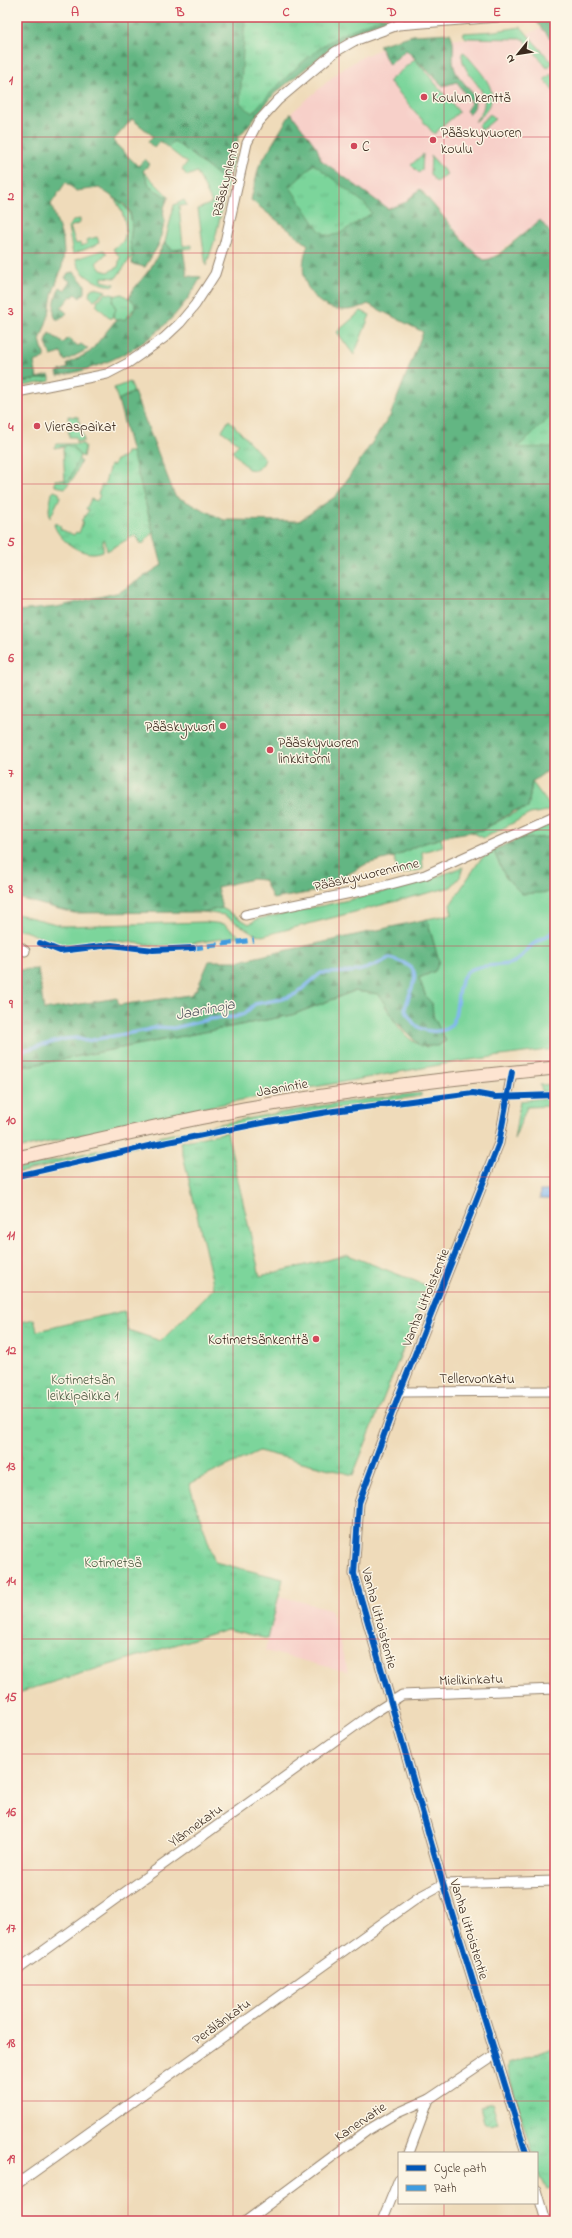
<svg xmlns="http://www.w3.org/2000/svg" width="572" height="2238" viewBox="0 0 572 2238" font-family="'Indie Flower',sans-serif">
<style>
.built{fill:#f7d0c9}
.grass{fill:#7bd59b;stroke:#5b805c}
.forest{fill:url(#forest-firs);stroke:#507050}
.park{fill:url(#park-tufts);stroke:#5b805c}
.garden{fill:url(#garden-furrows);stroke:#5b805c}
.water{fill:url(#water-ripples);stroke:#5e7087}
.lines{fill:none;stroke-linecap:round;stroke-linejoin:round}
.stream{stroke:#82b7f0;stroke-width:3.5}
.minor-casing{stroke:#95826c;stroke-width:11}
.secondary-casing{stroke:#95826c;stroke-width:15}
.minor{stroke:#fff;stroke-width:9}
.secondary{stroke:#fde4d1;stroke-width:13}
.quiet{stroke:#3f9ce0;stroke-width:5;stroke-dasharray:10 5;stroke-linecap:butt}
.cycleway-casing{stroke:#fcf5e5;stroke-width:8}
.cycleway{stroke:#0057b8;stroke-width:6}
.grid{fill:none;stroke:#d1495b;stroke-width:1;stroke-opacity:0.55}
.poi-dot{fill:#d1495b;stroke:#fcf5e5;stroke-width:1.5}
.labels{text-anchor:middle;stroke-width:3;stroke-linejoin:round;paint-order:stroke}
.poi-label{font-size:14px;fill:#3b2a1e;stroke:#fcf5e5;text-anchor:start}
.street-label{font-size:14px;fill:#3b2a1e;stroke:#fcf5e5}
.park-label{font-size:14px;fill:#4e5d44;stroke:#fcf5e5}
.water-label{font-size:15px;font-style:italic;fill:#50545d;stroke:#fcf5e5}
.neatline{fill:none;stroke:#d1495b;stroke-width:1.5}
.grid-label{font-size:13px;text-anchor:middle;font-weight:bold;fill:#d1495b}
</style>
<defs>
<pattern id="forest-firs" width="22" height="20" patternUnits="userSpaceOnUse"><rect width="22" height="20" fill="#64b683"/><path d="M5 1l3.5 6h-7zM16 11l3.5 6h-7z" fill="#54946b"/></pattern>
<pattern id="park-tufts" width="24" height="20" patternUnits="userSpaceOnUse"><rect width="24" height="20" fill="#7bd59b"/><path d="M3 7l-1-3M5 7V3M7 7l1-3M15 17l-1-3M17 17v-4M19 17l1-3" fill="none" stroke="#6bb785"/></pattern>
<pattern id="garden-furrows" width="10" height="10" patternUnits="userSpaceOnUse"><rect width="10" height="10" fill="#7bd59b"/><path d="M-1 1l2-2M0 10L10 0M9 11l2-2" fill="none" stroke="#6bb785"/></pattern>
<pattern id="water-ripples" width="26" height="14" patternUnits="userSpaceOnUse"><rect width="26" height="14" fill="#82b7f0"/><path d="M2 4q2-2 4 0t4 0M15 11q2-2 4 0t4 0" fill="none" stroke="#6c95c2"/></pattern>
</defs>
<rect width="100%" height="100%" fill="#fcf5e5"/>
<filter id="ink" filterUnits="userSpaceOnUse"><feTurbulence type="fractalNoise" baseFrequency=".025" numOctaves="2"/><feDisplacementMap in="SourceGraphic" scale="8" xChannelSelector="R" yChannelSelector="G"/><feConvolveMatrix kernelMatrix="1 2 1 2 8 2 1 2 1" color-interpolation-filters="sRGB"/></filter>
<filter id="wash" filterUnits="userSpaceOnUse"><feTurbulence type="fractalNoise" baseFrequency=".012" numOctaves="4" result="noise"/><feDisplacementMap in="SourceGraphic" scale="16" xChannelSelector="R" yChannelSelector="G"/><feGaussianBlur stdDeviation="0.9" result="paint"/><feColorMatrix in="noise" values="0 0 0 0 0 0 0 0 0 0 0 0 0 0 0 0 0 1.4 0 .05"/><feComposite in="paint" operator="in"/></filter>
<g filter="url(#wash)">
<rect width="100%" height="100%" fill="#efdbba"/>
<g class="built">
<path d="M542,28L555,44V235L553,237L540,220L490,259L484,260L477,256L421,189L404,203L389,209L370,198L321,160L317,148L291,113L342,69L364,56L387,46L437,38L492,39L524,35Z"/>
<path d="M279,1596L330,1609L348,1672L265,1651Z"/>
</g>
<g class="grass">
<path d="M521,27L549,59L554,62L547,68L524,39L466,38L462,33L495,31Z"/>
<path d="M464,52C485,78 508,95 475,122C477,117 482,114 483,109C491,87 461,77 462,53Z"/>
<path d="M415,59L459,112L434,134L389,81Z"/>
<path d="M551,74L555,79V93L544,80Z"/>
<path d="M490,114L495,119L482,130L478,125Z"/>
<path d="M174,140L228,183L215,239L206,266L198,209L212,203L197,172L187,176L182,169L187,163L168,148Z"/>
<path d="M423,154L422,170L419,173L411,165Z"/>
<path d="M431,156L447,174L436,182L430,174Z"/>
<path d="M143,171L169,197L168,198L150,187Z"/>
<path d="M114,198C142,216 127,228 133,255L116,278L102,277V281L115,284L114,286C98,285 79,276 76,259L103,250L107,253L96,263L101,270L108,272L118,267L120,257L113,249C116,246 121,245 123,241C130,228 122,209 114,198Z"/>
<path d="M184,200L187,205L179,206L183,246L192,245V248L172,250L165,242L174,205Z"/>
<path d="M80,219V223L70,227L76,244L80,243L81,246L87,244L86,240L97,237L99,242L96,245L73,254L68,227L74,220Z"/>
<path d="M93,288H95L106,291L94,300L89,296L90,290Z"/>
<path d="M106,293L115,295L113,302L116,310L111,319L96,305L98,303L96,301Z"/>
<path d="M50,377V381L17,387V383Z"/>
<path d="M130,382L134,392L118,400L114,388Z"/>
<path d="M68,416L78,417L84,441L76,442V437H69Z"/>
<path d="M56,444H83L85,447L83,457L65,446L54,448Z"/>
<path d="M78,459L81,461L74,477L65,488L55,486V480H64L65,482L70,479Z"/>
<path d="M54,491L59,493L60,497L50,518L49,509L52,493Z"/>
<path d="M532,782L553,810L530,814L484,838L471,832C492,829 507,813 528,808Z"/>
<path d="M555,820V837L519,839Z"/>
<path d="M441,838L443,846L422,852L423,869L398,875L394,857L418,845Z"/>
<path d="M493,850L506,878L554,892L555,878V1049L462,1061L241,1100L17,1149V1068L292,1015L354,991L379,994C389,1013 405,1045 428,1047L438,1026L433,1016L432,1003L426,997L419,978L435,971L439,962L427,919L452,914L450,905L480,860Z"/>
<path d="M463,867L460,877L451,887L262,936L253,933L224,915L203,912L222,908L249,924L258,919C326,904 398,893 463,867Z"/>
<path d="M17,914L64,926L205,922L224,924L240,936L181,945L159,946L110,940L60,946L25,931L17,930Z"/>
<path d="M555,1084V1092H542L540,1085Z"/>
<path d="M421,1093V1096C285,1114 151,1142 17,1173V1169C150,1139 284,1106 421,1093Z"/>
<path d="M541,1098H555V1106L527,1107L514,1139L520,1101Z"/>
</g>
<g class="forest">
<path d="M17,17H403L367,27L343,38L274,94L238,138L228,183L174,141L168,148L160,141L154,148L148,142L153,136L132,119L113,141L138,166L145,159L150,164L143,171L150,187L168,198C164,206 162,212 165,221L158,246L145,267L132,264L133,255L130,242L132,223L130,212L124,204L99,188L76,191L66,182L51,204L63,240L64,253L62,267L52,295L49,315L40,340L45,358L34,362L37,378L49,375L50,377L17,383Z"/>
<path d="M544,17H555V44L536,21Z"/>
<path d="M450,33C457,45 450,58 455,70C461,84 479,92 474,108L469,114L466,111L471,103L457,82L443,86L406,50L389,65L379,45L413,35Z"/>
<path d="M291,113L317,148L321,160L388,209L404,203L420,189L467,245L484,260L490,259L498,255L540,220L553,236L555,235V765L532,782L528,808L514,811L483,830L451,835L418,845L394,857L366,864L319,891L273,899L264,880L252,879L217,887L222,908L203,912L74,913L17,898V611L57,607L120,592L162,565L118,400L134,392L175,496L224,520L299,521L336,496L390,416L423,332L368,304C326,325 290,287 308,245L251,200L259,166Z"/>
<path d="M165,242L172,250L183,249L187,276L201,277C171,334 119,365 58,376L57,372L68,368L67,364L90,352L115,321C126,317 132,320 135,305L129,298L133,290L150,269Z"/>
<path d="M74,272L85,285V293L80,298L75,294L73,297L71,296L61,308L67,313L61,319H56C51,312 56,295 60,287L65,290L70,281L65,278L68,273Z"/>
<path d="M49,333L63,343L68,338L78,346L81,344L88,349L65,361L61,353L51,356L46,343Z"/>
<path d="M555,837L554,892L522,894L506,878L493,850L519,839Z"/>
<path d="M427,919L439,962L435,971L419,978L426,997L432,1003L433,1016L446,1041L437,1046H420L394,1020L379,994L354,991L292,1015L17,1068V970L38,969L44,1010L117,998L119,1005L190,995L197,989L209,961H239Z"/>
</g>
<g class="park">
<path d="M245,17H385C366,24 346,31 329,42C301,60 275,88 252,113L240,103Z"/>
<path d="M314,164L364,203L372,213L339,234L328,236L319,230L290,187Z"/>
<path d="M122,294L134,302L135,307L126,319L116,320L113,317L116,309L113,302L114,296Z"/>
<path d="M361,311L370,315L354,355L337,332Z"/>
<path d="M555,412V447L517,448Z"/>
<path d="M229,420L265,459L263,464L256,470L248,469L232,451L239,444L222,431Z"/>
<path d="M67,445L74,448L80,456L70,479L65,482L63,448Z"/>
<path d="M126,452H132L153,532L142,545L135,535L107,551L105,540H103V551C84,559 60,542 54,525L55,523L61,526L60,529L74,535L76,532L79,533L83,522L81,521L89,510L86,509L91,499L97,501L100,495L98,494L102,485L104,486L110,465L113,466L116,460L124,457Z"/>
<path d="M227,1132L260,1276L348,1255L428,1286L353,1475L259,1451L189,1484L215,1562L283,1579L268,1639L227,1629L17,1693V1462L21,1458L17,1439V1323L34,1319L37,1331L124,1311L128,1330L161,1341L214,1288L180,1142Z"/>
<path d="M555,2048V2203L551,2189L547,2190L537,2169V2153H532L507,2069L508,2063Z"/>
</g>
<path class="garden" d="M492,2103L498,2123L489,2125L484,2122L480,2106Z"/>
<rect class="water" x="540" y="1191" width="15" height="8"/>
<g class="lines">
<path class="stream" d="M17,1052L65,1039L76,1038L86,1041L147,1030L157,1027L174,1028L210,1019L235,1017L244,1014L255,1004L282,999L296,994L321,973C352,972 361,974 389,958C429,968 412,980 405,1009C411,1021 416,1030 431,1031C471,1035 446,986 470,970C481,964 498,966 509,964C521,961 524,952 532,945C540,939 548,937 555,930"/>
</g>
</g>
<g filter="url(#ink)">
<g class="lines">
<defs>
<g id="minor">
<path d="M17,392L107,374L128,363L164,338L180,323L195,305L215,274L225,242L247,143L258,122L278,100L335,52L354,41L398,25L498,17"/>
<path d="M245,915L380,887L425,875L555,816"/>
<path d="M17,945L25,951"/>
<path d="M512,1072L499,1143L396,1402L359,1503L354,1574L443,1884L526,2153"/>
<path d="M400,1392L555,1391"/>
<path d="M17,1970L369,1716L402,1695L555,1689"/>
<path d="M409,2153L429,2099"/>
<path d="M17,2184L419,1897L443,1884L555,1881"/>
<path d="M537,2190L546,2221"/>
<path d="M246,2221L368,2130L393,2115L429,2099L496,2054"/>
<path d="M382,2221L399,2179"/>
</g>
<path id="secondary" d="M17,1158C93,1141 168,1123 244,1109C347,1090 451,1078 555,1068"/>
</defs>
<use href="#minor" class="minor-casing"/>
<use href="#secondary" class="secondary-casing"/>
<use href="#minor" class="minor"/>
<use href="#secondary" class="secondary"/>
<path class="quiet" d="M193,948L254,940"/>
<defs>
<g id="cycleway">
<path d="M40,943L60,951L111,945L153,950L193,948"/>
<path d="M512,1072L499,1143L396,1402L359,1503L354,1574L443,1884L526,2153"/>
<path d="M17,1176L153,1145L262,1123L334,1111L473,1093L495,1097L555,1095"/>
</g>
</defs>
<use href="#cycleway" class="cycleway-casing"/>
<use href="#cycleway" class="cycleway"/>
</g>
</g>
<path class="grid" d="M128,17V2221M233,17V2221M339,17V2221M444,17V2153M17,137H555M17,253H555M17,368H555M17,484H555M17,599H555M17,715H555M17,830H555M17,946H555M17,1061H555M17,1177H555M17,1292H555M17,1408H555M17,1523H555M17,1639H555M17,1754H555M17,1870H555M17,1985H555M17,2101H555M444,2203V2221"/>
<g class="poi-dot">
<circle cx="424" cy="97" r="4"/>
<circle cx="433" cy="140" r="4"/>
<circle cx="354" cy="146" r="4"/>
<circle cx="37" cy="426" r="4"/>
<circle cx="223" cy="726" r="4"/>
<circle cx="270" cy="750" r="4"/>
<circle cx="316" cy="1339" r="4"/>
</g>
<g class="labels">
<g class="poi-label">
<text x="432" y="102">Koulun kenttä</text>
<text x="441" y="137">Pääskyvuoren<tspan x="441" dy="16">koulu</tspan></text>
<text x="362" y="151">C</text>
<text x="45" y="431">Vieraspaikat</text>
<text x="215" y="731" text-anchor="end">Pääskyvuori</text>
<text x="278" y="747">Pääskyvuoren<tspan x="278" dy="16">linkkitorni</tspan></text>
<text x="308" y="1344" text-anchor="end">Kotimetsänkenttä</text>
</g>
<g class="street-label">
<text transform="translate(225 179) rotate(-76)" y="5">Pääskynlento</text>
<text transform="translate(366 874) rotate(-13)" y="5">Pääskyvuorenrinne</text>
<text transform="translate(282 1087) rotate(-10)" y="5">Jaanintie</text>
<text transform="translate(425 1297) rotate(-68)" y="5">Vanha Littoistentie</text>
<text x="477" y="1383">Tellervonkatu</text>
<text transform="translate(380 1618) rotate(75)" y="5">Vanha Littoistentie</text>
<text transform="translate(471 1679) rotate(-2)" y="5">Mielikinkatu</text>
<text transform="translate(195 1825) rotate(-36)" y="5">Ylännekatu</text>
<text transform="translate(470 1929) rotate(73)" y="5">Vanha Littoistentie</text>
<text transform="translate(221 2021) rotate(-36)" y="5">Perälänkatu</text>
<text transform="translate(360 2121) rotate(-34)" y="5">Kanervatie</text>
</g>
<g class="park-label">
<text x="83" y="1384">Kotimetsän<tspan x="83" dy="16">leikkipaikka 1</tspan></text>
<text x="113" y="1567">Kotimetsä</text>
</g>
<g class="water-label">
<text transform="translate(205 1009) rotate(-11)" y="5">Jaaninoja</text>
</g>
</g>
<rect width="572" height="2238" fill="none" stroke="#fcf5e5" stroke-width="44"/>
<rect x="398" y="2152" width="140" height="52" fill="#fcf5e5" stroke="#afa495"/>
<rect x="406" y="2165" width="20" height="6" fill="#0057b8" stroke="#afa495"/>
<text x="434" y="2172" font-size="12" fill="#3b2a1e">Cycle path</text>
<rect x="406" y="2185" width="20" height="6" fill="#3f9ce0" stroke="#afa495"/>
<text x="434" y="2192" font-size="12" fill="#3b2a1e">Path</text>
<g transform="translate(518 54) rotate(240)" stroke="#fcf5e5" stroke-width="3" paint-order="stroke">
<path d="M0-3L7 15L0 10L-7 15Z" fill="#3b2a1e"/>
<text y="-6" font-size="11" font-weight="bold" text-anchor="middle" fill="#3b2a1e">N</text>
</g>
<rect x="22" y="22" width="528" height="2194" class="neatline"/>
<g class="grid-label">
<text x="75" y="16">A</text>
<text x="180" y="16">B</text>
<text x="286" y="16">C</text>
<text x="392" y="16">D</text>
<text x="497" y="16">E</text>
<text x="11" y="84">1</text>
<text x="11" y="200">2</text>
<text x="11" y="315">3</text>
<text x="11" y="431">4</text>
<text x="11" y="546">5</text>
<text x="11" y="662">6</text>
<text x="11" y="777">7</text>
<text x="11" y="893">8</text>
<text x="11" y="1008">9</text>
<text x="11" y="1124">10</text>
<text x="11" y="1239">11</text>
<text x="11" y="1354">12</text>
<text x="11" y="1470">13</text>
<text x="11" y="1585">14</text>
<text x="11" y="1701">15</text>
<text x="11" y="1816">16</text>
<text x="11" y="1932">17</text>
<text x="11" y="2047">18</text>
<text x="11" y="2163">19</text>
</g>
</svg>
